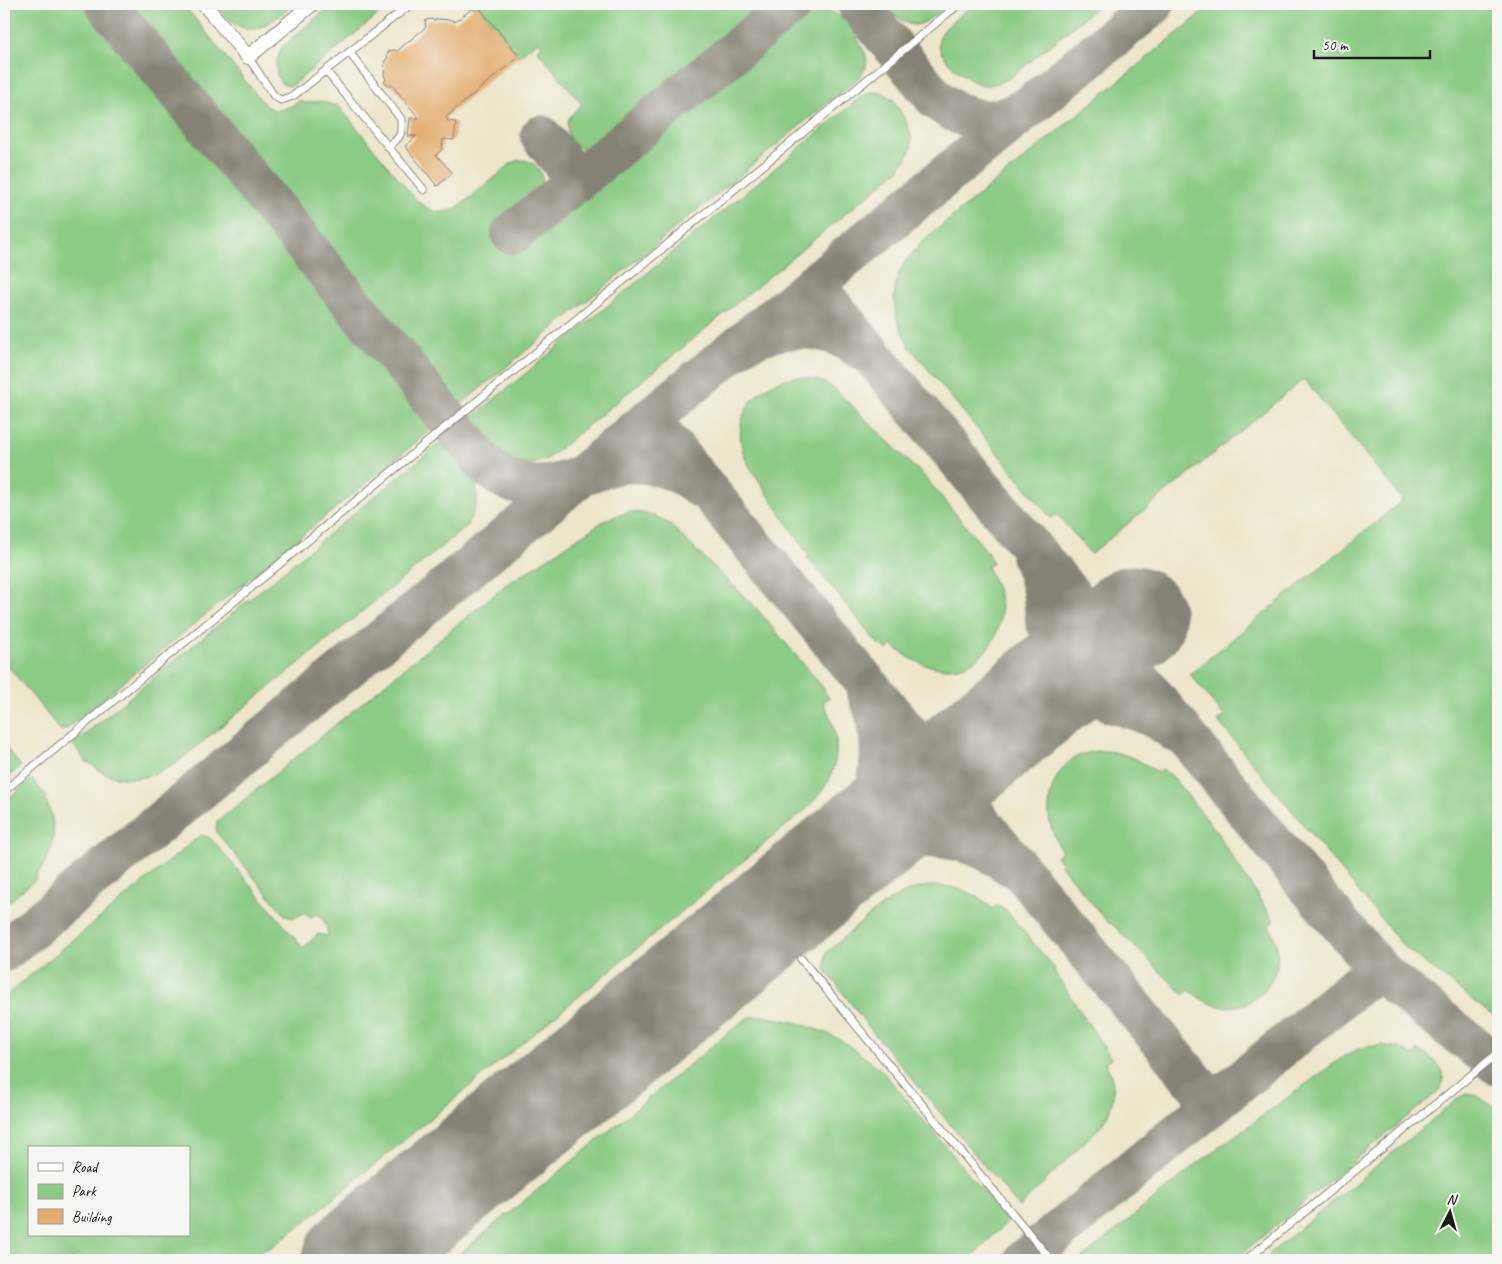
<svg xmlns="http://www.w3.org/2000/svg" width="1502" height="1264" viewBox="0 0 1502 1264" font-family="Caveat,sans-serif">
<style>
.green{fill:#8bcc84;stroke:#547450;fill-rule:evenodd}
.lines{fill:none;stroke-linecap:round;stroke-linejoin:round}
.taxiway{stroke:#848174;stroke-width:42}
.runway{stroke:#848174;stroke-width:105}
.building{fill:#e4ad6f}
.service-casing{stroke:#848174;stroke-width:9}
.minor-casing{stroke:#848174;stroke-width:16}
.service{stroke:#fff;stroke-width:7}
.minor{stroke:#fff;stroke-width:14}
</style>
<rect width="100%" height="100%" fill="#f6f6f2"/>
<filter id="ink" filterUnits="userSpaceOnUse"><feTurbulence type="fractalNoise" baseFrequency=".02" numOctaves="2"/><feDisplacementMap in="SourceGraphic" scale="10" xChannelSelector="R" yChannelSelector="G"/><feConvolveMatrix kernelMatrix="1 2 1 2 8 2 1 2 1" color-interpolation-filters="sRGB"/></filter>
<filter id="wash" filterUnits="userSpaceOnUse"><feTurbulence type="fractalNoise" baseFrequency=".0096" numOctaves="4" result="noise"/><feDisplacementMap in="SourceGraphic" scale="20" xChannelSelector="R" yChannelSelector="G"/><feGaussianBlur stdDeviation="1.12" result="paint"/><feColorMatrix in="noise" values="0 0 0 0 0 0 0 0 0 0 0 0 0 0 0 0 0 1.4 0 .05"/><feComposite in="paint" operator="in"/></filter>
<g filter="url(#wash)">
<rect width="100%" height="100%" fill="#ede6cb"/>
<g class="green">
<path d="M4,4H89L434,424L432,428L427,433L65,730L61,731L4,661Z"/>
<path d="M122,4H183L264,104C276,115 289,108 301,100L304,103L321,101L335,106L337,104L412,195C435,219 448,216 471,197C480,189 489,182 498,175C503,170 509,164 516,161C536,155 550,180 538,195L539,197L500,229L516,248L771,39L772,40L808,14C833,4 847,19 858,40C866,55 873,63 858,78L460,405L454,409Z"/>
<path d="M215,4H294C261,31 245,43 215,4Z"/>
<path d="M332,4H391L293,85L289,86L281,83L277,75L276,63L281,48Z"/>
<path d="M469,4H771L754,18L755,20L602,146C597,147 591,150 586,149C571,147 564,133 569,119C572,113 577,109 582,104L537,50L542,46L538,41L519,56L477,5L473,8Z"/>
<path d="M882,4H948C916,31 915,33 882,4Z"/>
<path d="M975,4H1101L1010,78C1002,81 994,86 984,85C969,83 934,56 939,39C943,26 965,12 975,4Z"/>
<path d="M1213,4H1498V1020L1406,948H1405L1218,721L1224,716L1190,674L1403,500L1304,379L1091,554L1057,514L1051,518L908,345L909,344C888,313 888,272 919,247L918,245Z"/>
<path d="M870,92L884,93L891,99H893C907,124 923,142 900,167L901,168L546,460L545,459C539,463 533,464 526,464C498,466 483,444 467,425L469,420L808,141L862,96Z"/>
<path d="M796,377C813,377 826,381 839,393L916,469H918L990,555L989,556L993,563L987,567C994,580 1000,593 1001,608C1001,622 997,637 988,648C962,680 920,670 892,645L887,650L881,644L879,645L807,557L809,556L748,464C727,423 751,383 796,377Z"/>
<path d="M448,440C468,464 491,491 467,523L468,525L174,765L173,764C149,782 111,785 89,762L87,763L73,744L440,443Z"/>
<path d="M629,512C644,512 657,515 669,524L751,603H752L825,690L824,691L829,698L823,702C846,744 839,779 804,811L306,1221L273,1246L243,1260H4V997L201,835L210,838L215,843L303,948L318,934L327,936L328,934C327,926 324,916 316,914L310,918L305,912C299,916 292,920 285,915L217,833L216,828L217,822L513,579L514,580L607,519ZM29,1148H189V1235H29Z"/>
<path d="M4,745L21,766L4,780Z"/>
<path d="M1096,751C1120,750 1139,759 1158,773L1163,769L1168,774H1170L1219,834L1218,835L1274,921L1269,925C1272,932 1276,939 1277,947C1283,980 1254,1012 1220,1006C1208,1004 1199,998 1189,990L1184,995L1111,923L1109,924L1060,864L1061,863L1056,856L1062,852C1057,843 1053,833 1050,823C1046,800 1053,773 1073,759C1080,754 1089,753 1096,751Z"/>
<path d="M32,779L47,797L45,799C59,825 55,854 36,876L37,878L4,906V802Z"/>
<path d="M930,886C954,885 976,892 993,909L998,904L1004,910L1005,909L1055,969L1053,970L1111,1058L1105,1062C1118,1084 1115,1108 1100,1127L1019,1207L868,1026L825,969L826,953C849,934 878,905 904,893C912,889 921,887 930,886Z"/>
<path d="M763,1016L799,1023L826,1033L841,1040L874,1064L884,1073L1008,1221L969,1260H452L739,1024L749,1017Z"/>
<path d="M1382,1045L1398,1048L1414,1056L1418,1050L1424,1054L1425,1053C1440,1065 1447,1069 1441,1089L1234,1260H1080L1198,1163L1343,1057L1360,1048Z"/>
<path d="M1466,1094L1478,1096L1498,1110V1260H1262L1460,1097Z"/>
</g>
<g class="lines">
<g class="taxiway">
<path d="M106,4L484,463C509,487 535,492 568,481C582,475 596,469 611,465C641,457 677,467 700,487"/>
<path d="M858,4L937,100C964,121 993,129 1024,109"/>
<path d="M541,136L577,180"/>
<path d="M512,234L792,4"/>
<path d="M813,284L1108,640L1303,880L1378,968L1396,985L1498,1065"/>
<path d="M749,340C776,327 812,324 840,336C849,341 858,347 866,352"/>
<path d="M649,419L1213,1104"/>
<path d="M1032,556C1041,577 1046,598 1046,621"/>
<path d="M1113,703C1136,709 1157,716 1176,732"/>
<path d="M834,869C885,829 958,825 1010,865"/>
<path d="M4,951L1154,4"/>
<path d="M721,953C747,931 774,909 800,887C818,873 837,859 851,841C883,799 890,741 868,693"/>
<path d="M1024,1260L1378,968"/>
</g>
<path class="runway" d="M355,1260L1133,618"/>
</g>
<g id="blocks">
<path class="building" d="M477,5L519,56L446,117L448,121L456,122L454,140L443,139L442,150L436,155L453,173L437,186L405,146L417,136H408L410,118H419L391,84L389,86L384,82L386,79L384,75L385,60L388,58L387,55L389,51L395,50L397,51L426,27L425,24L426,20L432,19L434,21L436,19L452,20L455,22Z"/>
</g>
</g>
<g filter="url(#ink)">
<use href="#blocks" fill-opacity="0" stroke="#848174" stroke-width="1"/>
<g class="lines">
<defs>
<g id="service">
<path d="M349,52L401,119C402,135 401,137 388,147"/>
<path d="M248,57L274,96L281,100L293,96L411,4"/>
<path d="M326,71L424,190"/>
<path d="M4,791L959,4"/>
<path d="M801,959L1051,1260"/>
<path d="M1246,1260L1498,1053"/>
</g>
<path id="minor" d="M204,4L248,57L312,4"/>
</defs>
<use href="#service" class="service-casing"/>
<use href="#minor" class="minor-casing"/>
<use href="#service" class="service"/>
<use href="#minor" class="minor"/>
</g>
</g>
<rect width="1502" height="1264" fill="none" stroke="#f6f6f2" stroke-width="20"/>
<rect x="28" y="1146" width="162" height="90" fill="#f6f6f2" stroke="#9f9f9c"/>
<rect x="38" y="1163" width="25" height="8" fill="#ffffff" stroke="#9f9f9c"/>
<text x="72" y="1172" font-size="15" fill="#1c1c1c">Road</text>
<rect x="38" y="1184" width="25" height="15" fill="#8bcc84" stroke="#9f9f9c"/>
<text x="72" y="1196" font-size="15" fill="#1c1c1c">Park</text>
<rect x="38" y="1209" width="25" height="15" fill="#e4ad6f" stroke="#9f9f9c"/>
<text x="72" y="1222" font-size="15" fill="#1c1c1c">Building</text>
<g transform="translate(1450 1212) rotate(6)" stroke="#f6f6f2" stroke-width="4" paint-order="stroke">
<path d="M0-4L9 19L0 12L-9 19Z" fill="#1c1c1c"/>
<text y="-8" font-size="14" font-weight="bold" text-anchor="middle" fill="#1c1c1c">N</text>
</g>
<path d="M1314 50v8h116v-8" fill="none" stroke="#1c1c1c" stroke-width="2.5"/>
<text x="1322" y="50" font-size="15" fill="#1c1c1c" stroke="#f6f6f2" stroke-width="4" paint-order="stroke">50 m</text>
</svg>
